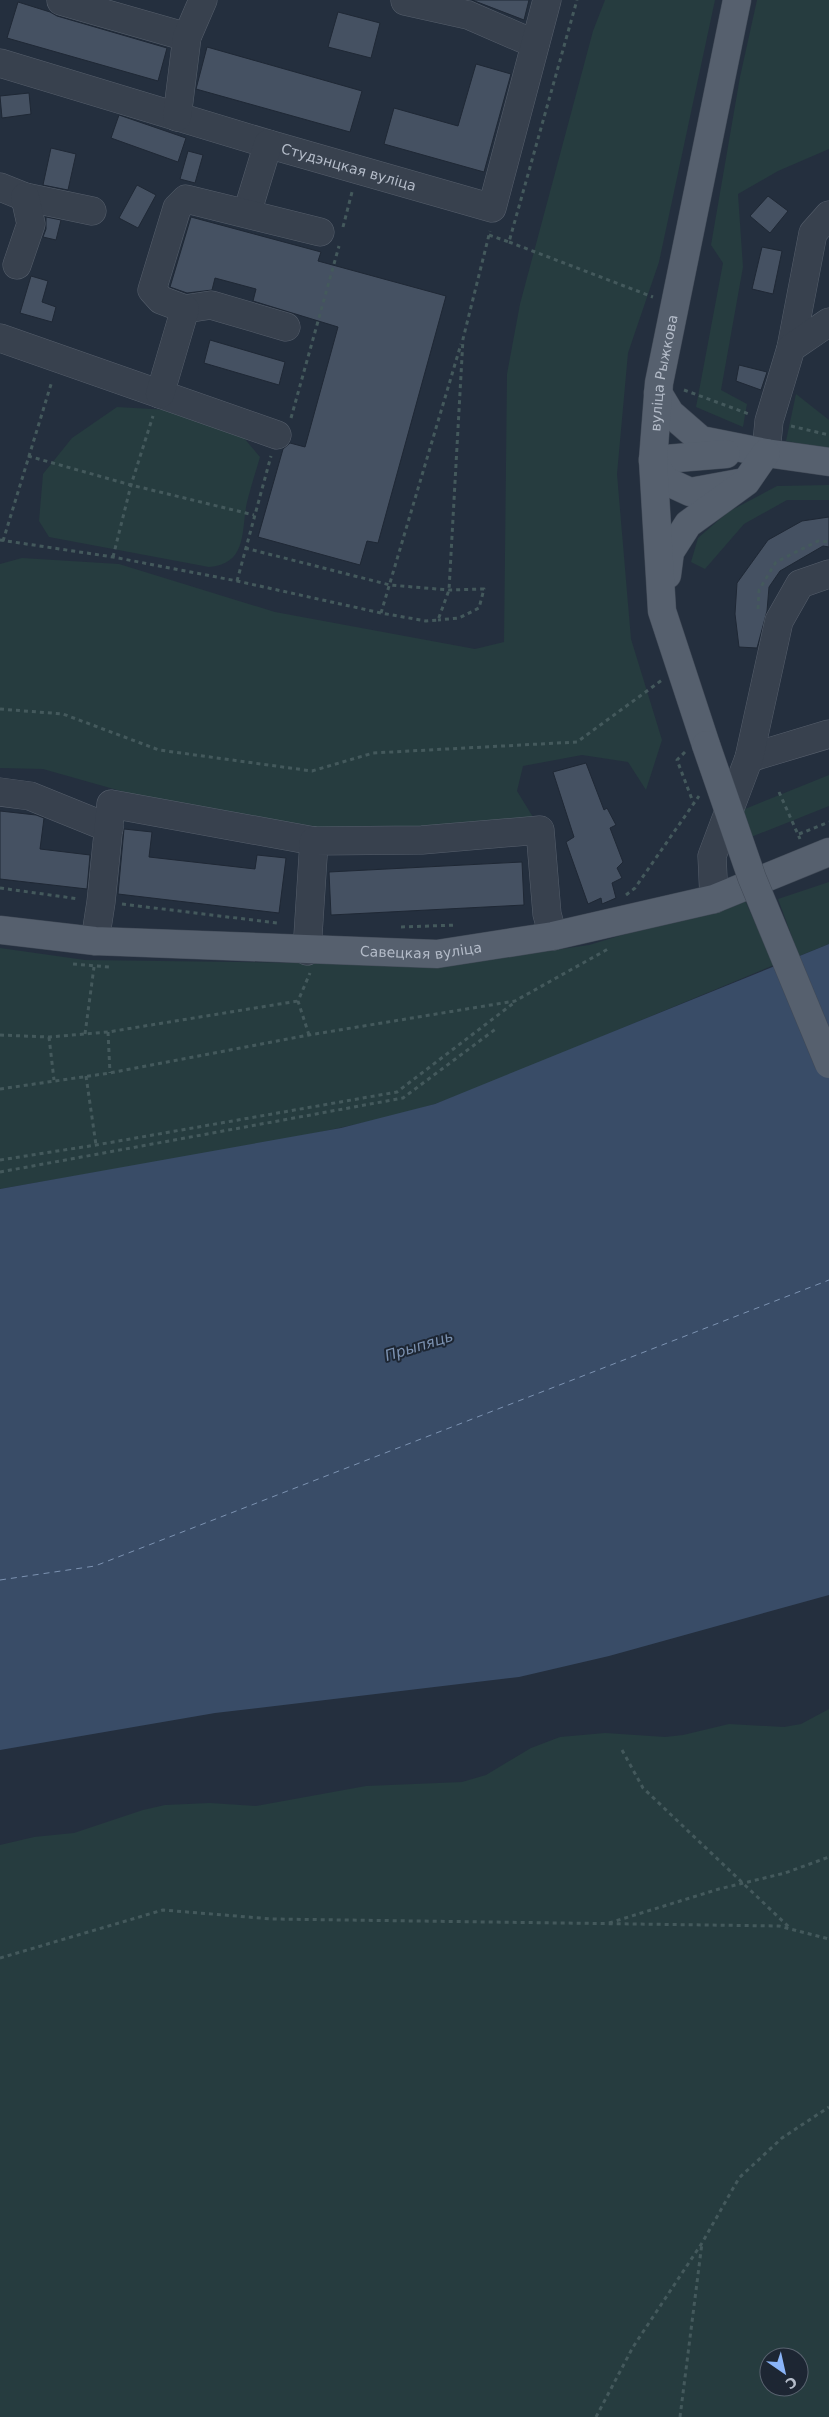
<svg xmlns="http://www.w3.org/2000/svg" width="829" height="2417" viewBox="0 0 829 2417" font-family="'DejaVu Sans',sans-serif">
<style>
.green{fill:#263c3f;fill-rule:evenodd}
.water{fill:#394c67}
.lines{fill:none;stroke-linecap:round;stroke-linejoin:round}
.ferry{stroke:#7c92b1;stroke-width:1;stroke-dasharray:6 5;stroke-linecap:butt}
.building{fill:#455162;stroke:#1f2835}
.minor-casing{stroke:#565f6c;stroke-width:29}
.major-casing{stroke:#414a57;stroke-width:29}
.path{stroke:#44595c;stroke-width:3;stroke-dasharray:4 4;stroke-linecap:butt}
.minor{stroke:#38414e;stroke-width:28}
.major{stroke:#56606e;stroke-width:28}
.major-bridge-casing{stroke:#414a57;stroke-width:29;stroke-linecap:butt}
.major-bridge{stroke:#56606e;stroke-width:28}
.labels{text-anchor:middle;stroke-width:4;stroke-linejoin:round;paint-order:stroke}
.street-label{font-size:14px;fill:#b4bcc9;stroke:#1d2633}
.water-label{font-size:15px;font-style:italic;fill:#7c92b1;stroke:#1d2633}
</style>
<rect width="100%" height="100%" fill="#242f3e"/>
<g class="green">
<path d="M605,0H715L659,262L628,353L617,474L631,639L662,740L646,790L628,762L582,755L523,766L517,791L536,822L422,832L317,828L142,797L43,769L0,768V564L22,558L119,564L275,612L475,649L504,642L507,374L520,304L593,31Z"/>
<path d="M757,0H829V149L778,171L738,194L743,267L721,390L747,404L743,427L696,407L723,263L711,245L740,77Z"/>
<path d="M796,394L829,420V449L786,441Z"/>
<path d="M117,407L186,411L244,438L260,457C256,471 251,486 247,502C241,530 248,564 209,567L49,537L39,521L43,474L72,438Z"/>
<path d="M829,485V500H787L744,524L705,569L691,562L698,538L728,512L777,486Z"/>
<path d="M829,775V806L751,837L740,811Z"/>
<path d="M829,882V944L799,956L778,899Z"/>
<path d="M744,898L774,965L488,1084L435,1104L390,1117L283,1140L0,1189V948L85,960L451,965L589,945Z"/>
<path d="M829,1709V2417H0V1845L34,1837L74,1833L143,1810L165,1805L210,1803L256,1806L366,1786L462,1782L486,1775L531,1748L560,1737L605,1733L665,1737L683,1735L729,1724L784,1727L801,1724ZM769,2357H799V2387H769Z"/>
</g>
<path class="water" d="M829,944V1595L609,1656L519,1677L215,1713L0,1750V1189L341,1128L435,1104Z"/>
<g class="lines">
<path class="ferry" d="M0,1580L95,1566L829,1280"/>
</g>
<g class="building">
<path d="M472,0H529L524,20Z"/>
<path d="M18,2L50,12L57,16L167,48L158,81L7,38Z"/>
<path d="M338,12L380,23L371,58L328,47Z"/>
<path d="M207,47L362,91L350,132L196,89Z"/>
<path d="M476,64L511,74L484,172L384,144L394,108L458,126Z"/>
<path d="M29,93L31,114L2,118L0,96Z"/>
<path d="M119,115L186,138L178,162L111,138Z"/>
<path d="M51,148L76,154L68,190L43,185Z"/>
<path d="M188,151L203,155L195,183L180,179Z"/>
<path d="M137,185L156,195L138,228L119,218Z"/>
<path d="M768,196L788,211L770,233L750,216Z"/>
<path d="M46,217L61,220L56,240L43,237L46,229Z"/>
<path d="M191,217L321,252L318,261L446,296L378,543L367,541L360,565L258,537L283,449L290,443L305,447L338,327L253,301L256,289L215,278L212,290L187,293L170,287Z"/>
<path d="M762,247L782,251L773,294L752,289Z"/>
<path d="M31,276L48,281L42,302L56,307L52,322L20,313Z"/>
<path d="M210,340L285,362L279,385L204,363Z"/>
<path d="M739,365L767,372L761,390L736,381Z"/>
<path d="M829,517V547L823,546L780,571L769,587L767,611L757,648L739,647L735,614L737,583L768,540L802,521Z"/>
<path d="M586,763L604,810L607,808L616,825L610,828L623,862L617,868L622,878L612,883L616,898L602,904L601,898L588,904L566,842L574,837L553,772Z"/>
<path d="M0,811L36,815L44,818L40,849L90,855L87,889L0,879Z"/>
<path d="M124,829L152,832L149,857L255,869L257,855L286,858L279,913L118,894Z"/>
<path d="M522,862L524,905L331,915L329,872Z"/>
</g>
<g class="lines">
<defs>
<g id="minor">
<path d="M61,1L187,37"/>
<path d="M405,1L468,15L535,44"/>
<path id="s1" d="M0,63L268,144L492,208L547,0"/>
<path d="M177,117L187,37L203,0"/>
<path d="M0,187L25,197L92,211"/>
<path d="M247,213L268,144"/>
<path d="M17,265L31,224L25,197"/>
<path d="M185,309L211,305L286,327"/>
<path d="M0,338L277,435"/>
<path d="M791,348L813,233L829,215"/>
<path d="M160,394L185,309L161,300L152,290L177,208L186,199L320,232"/>
<path d="M766,453L769,421L791,348L829,322"/>
<path d="M749,758L829,734"/>
<path d="M0,792L30,796L109,828"/>
<path d="M714,899L712,856L749,758L779,621L800,584L829,574"/>
<path d="M95,941L101,902L111,804L314,841"/>
<path d="M307,951L314,841L422,840L540,830L547,914L553,936"/>
</g>
<g id="major">
<path d="M658,393L670,413L701,440L766,453L829,462"/>
<path d="M653,460L726,454"/>
<path d="M653,460L664,480L690,492L739,483"/>
<path d="M667,575L670,552L688,524L746,482L766,453"/>
<path id="s2" d="M706,745L662,611L653,460L659,383L737,0"/>
<path id="s3" d="M0,930L95,941L437,954L553,936L714,899L829,852"/>
</g>
</defs>
<use href="#minor" class="minor-casing"/>
<use href="#major" class="major-casing"/>
<g class="path">
<path d="M343,227L352,192"/>
<path d="M489,235L509,242L577,0"/>
<path d="M509,242L653,297"/>
<path d="M684,390L749,414"/>
<path d="M291,418L339,246"/>
<path d="M791,426L829,435"/>
<path d="M28,456L131,485L254,515"/>
<path d="M0,540L113,557L237,581L381,613L426,621L438,620L449,590L463,339L490,231"/>
<path d="M3,541L52,381"/>
<path d="M245,548L390,585L449,590L484,589L479,608L459,618L438,620"/>
<path d="M113,557L131,485L153,416"/>
<path d="M237,581L271,456"/>
<path d="M758,609L759,590L776,562L818,541L829,542"/>
<path d="M381,613L461,344"/>
<path d="M0,709L63,714L159,750L312,771L373,753L577,742L662,680"/>
<path d="M685,752L677,760L693,802"/>
<path d="M779,792L800,839"/>
<path d="M799,834L829,822"/>
<path d="M0,888L79,899"/>
<path d="M626,895L635,888L699,796"/>
<path d="M122,904L277,923"/>
<path d="M401,927L457,925"/>
<path d="M73,964L109,967"/>
<path d="M108,1032L110,1073"/>
<path d="M85,1034L94,967"/>
<path d="M0,1035L49,1037L108,1032L298,1001"/>
<path d="M309,1035L298,1001L310,973"/>
<path d="M49,1037L54,1080"/>
<path d="M86,1076L96,1145"/>
<path d="M0,1089L110,1073L309,1035L515,1001L608,949"/>
<path d="M0,1160L96,1145L397,1092L515,1002"/>
<path d="M0,1172L403,1098L497,1028"/>
<path d="M622,1750L643,1788L791,1929"/>
<path d="M609,1923L719,1889L785,1873L829,1857"/>
<path d="M0,1958L163,1910L272,1919L779,1926L829,1939"/>
<path d="M596,2417L633,2347L702,2243L739,2178L782,2138L829,2107"/>
<path d="M680,2417L702,2243"/>
</g>
<use href="#minor" class="minor"/>
<use href="#major" class="major"/>
<defs>
<path id="major-bridge" d="M706,745L752,878L829,1064"/>
</defs>
<use href="#major-bridge" class="major-bridge-casing"/>
<use href="#major-bridge" class="major-bridge"/>
</g>
<g class="labels">
<g class="street-label">
<text dy="5" stroke="none"><textPath href="#s1" startOffset="364">Студэнцкая вуліца</textPath></text>
<text dy="5" stroke="none"><textPath href="#s2" startOffset="380">вуліца Рыжкова</textPath></text>
<text dy="5" stroke="none"><textPath href="#s3" startOffset="422">Савецкая вуліца</textPath></text>
</g>
<g class="water-label">
<text transform="translate(419 1346) rotate(-17)" y="5">Прыпяць</text>
</g>
</g>
<g transform="translate(784 2372) rotate(146)"><circle r="24" fill="#1d2633" stroke="#59626f"/>
<path d="M0-4L9 19L0 12L-9 19Z" fill="#8ab4f8"/>
<text y="-8" font-size="14" font-weight="bold" text-anchor="middle" fill="#b4bcc9">С</text>
</g>
</svg>
